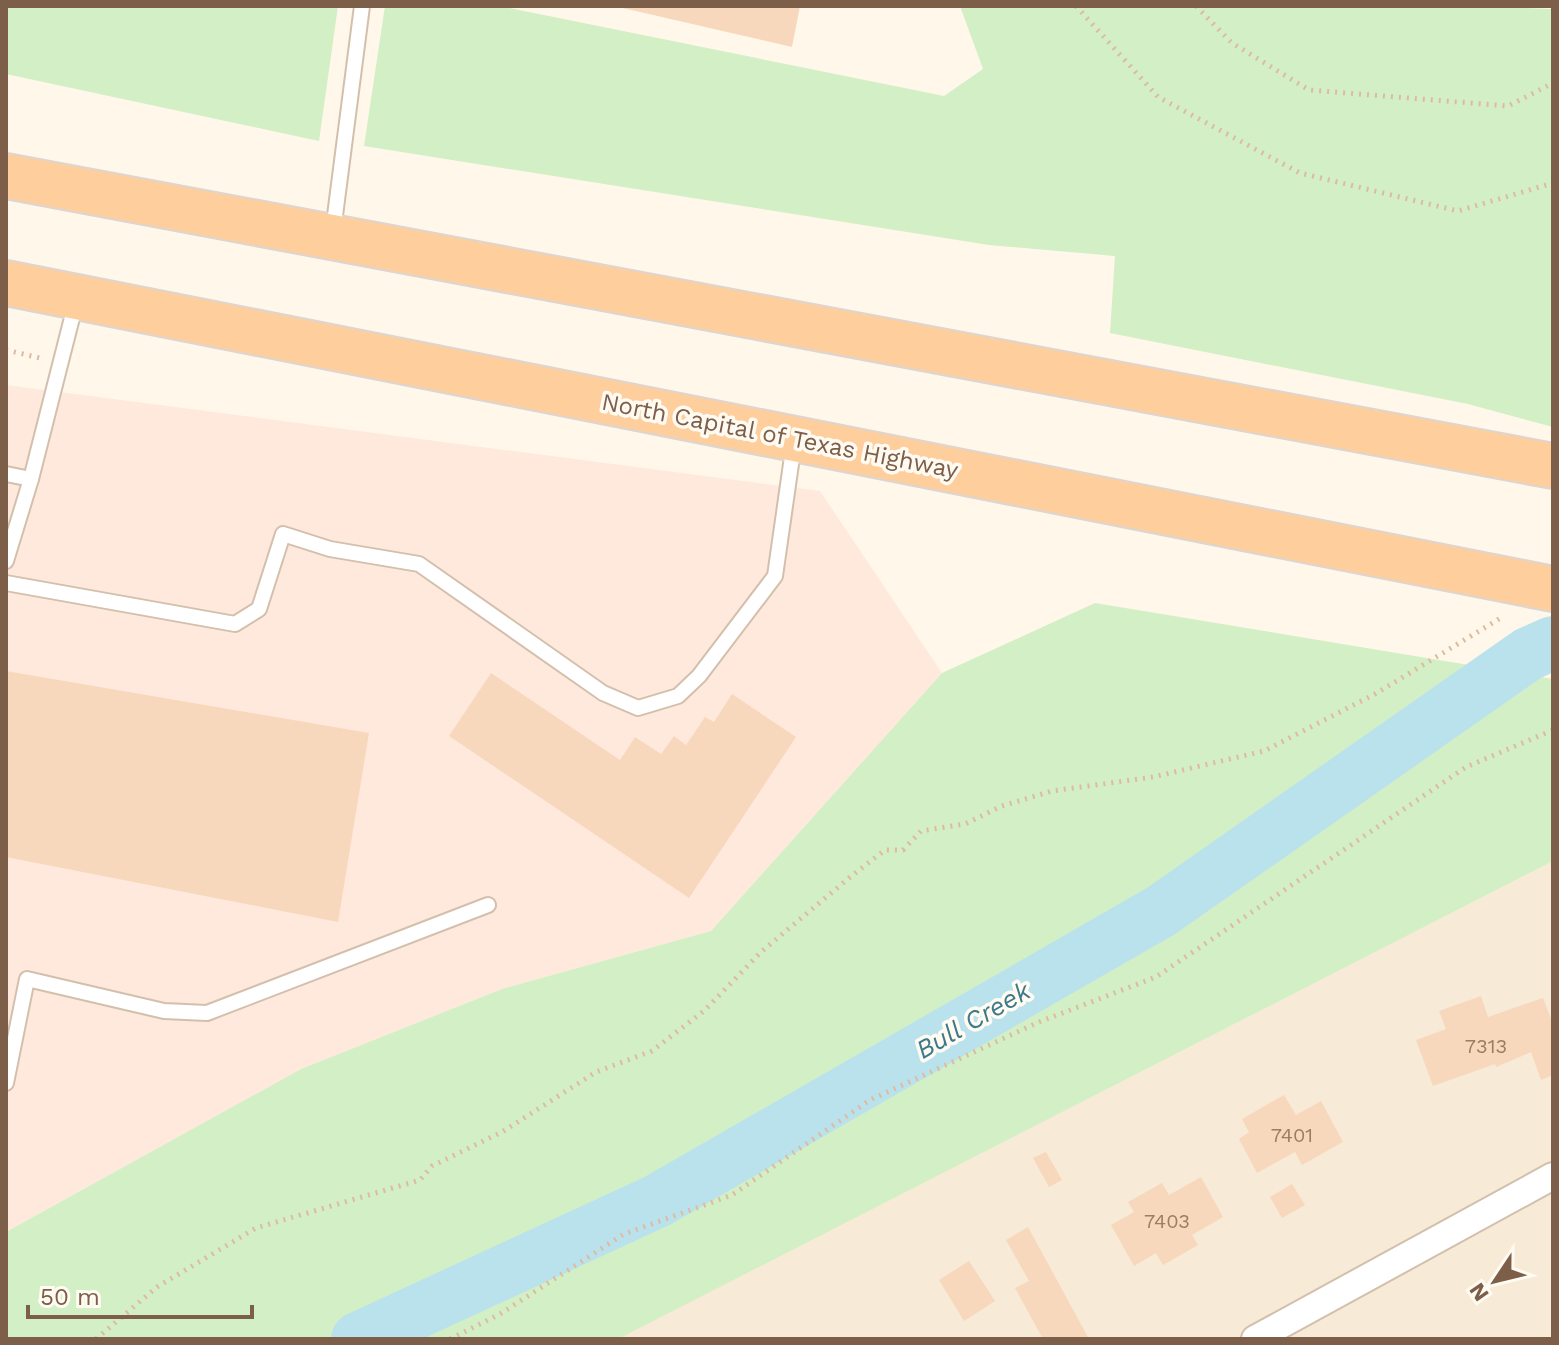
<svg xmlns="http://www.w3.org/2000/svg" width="1559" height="1345" viewBox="0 0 1559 1345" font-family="'Work Sans',sans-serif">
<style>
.residential{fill:#f7ead6}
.commercial{fill:#ffe9dd}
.green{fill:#d3efc5}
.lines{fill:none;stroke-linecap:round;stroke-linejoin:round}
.river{stroke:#bae2ec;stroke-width:54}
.building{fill:#f7d8bd}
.service-casing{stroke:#d3c0ac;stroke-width:18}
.minor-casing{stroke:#d3c0ac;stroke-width:30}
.trunk-casing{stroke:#ddd5cf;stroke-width:48}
.path{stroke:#debb9f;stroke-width:5;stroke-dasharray:2 6;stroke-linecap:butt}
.service{stroke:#fff;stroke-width:14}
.minor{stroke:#fff;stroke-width:26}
.trunk{stroke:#ffce9d;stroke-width:44}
.labels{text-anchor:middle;stroke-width:7;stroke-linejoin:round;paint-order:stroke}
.number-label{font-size:20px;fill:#9c7c65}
.street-label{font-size:24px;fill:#7d5e48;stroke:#fffbf2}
.water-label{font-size:26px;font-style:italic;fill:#3c7a8b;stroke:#fffbf2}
</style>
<rect width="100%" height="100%" fill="#fff7e9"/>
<path class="residential" d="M1553,861V1339H617Z"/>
<path class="commercial" d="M6,385L820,491L942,673L711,931L502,989L301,1069L6,1232Z"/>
<g class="green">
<path d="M6,6H338L319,141L6,74Z"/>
<path d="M385,6H499L944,96L983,69L960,6H1465L1553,9V427L1468,404L1110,333L1115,256L989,245L364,146Z"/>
<path d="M1095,603L1553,679V861L618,1339H6V1232L301,1069L502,989L711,931L942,673Z"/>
</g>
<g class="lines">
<path class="river" d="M358,1339L657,1201L1161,911L1528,654L1553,643"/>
</g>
<g class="building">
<path d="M614,6H800L792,47Z"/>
<path d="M6,671L369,733L338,922L6,857Z"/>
<path d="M491,673L620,760L635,737L661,754L674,736L686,745L705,717L714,722L732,694L796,737L689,898L449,736Z"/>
<path d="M1481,996L1488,1017L1543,998L1553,1024V1075L1541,1080L1531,1052L1496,1067L1495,1064L1433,1086L1416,1040L1446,1029L1439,1011Z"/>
<path d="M1284,1095L1296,1115L1321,1101L1343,1142L1302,1165L1295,1152L1257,1173L1239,1139L1249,1132L1242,1119Z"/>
<path d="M1046,1152L1062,1180L1049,1187L1033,1158Z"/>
<path d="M1201,1177L1223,1217L1192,1235L1198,1245L1163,1265L1156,1253L1134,1266L1111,1225L1134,1212L1128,1202L1162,1183L1169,1195Z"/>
<path d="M1292,1184L1305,1205L1282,1218L1270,1197Z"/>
<path d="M1028,1227L1089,1339H1043L1015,1288L1029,1281L1006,1240Z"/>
<path d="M969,1261L995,1301L964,1321L939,1280Z"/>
</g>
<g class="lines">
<defs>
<g id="service">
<path d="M333,231L362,6"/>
<path d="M6,474L31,479"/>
<path d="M6,561L31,479L76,302"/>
<path d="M6,583L235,624L259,609L283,534L330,549L419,564L603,693L638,708L678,696L699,676L775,576L794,443"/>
<path d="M6,1083L27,979L164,1011L207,1013L488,905"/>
</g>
<path id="minor" d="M1255,1339L1553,1176"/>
<g id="trunk">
<path d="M6,176L1553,466"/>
<path d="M6,283L1553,589"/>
</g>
</defs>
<use href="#service" class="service-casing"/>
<use href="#minor" class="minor-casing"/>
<use href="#trunk" class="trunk-casing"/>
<g class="path">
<path d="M1076,6L1158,97L1300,173L1458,211L1553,183"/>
<path d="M1196,6L1232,43L1309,90L1508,106L1553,83"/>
<path d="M6,350L40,358"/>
<path d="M96,1339L157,1287L256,1228L420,1180L432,1166L502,1132L596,1072L652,1051L705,1010L761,952L849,878L885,850H903L921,831L965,824L1002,806L1052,791L1153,777L1264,751L1375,694L1504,616"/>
<path d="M450,1339L500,1314L624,1234L732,1195L870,1100L1039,1022L1156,977L1466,767L1553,730"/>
</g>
<use href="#service" class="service"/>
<use href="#minor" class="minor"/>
<use href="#trunk" class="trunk"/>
</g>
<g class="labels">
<g class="number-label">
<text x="1486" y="1053">7313</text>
<text x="1292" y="1142">7401</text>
<text x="1167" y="1228">7403</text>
</g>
<g class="street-label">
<text transform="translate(780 436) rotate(11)" y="8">North Capital of Texas Highway</text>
</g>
<g class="water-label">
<text transform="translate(973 1020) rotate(-30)" y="9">Bull Creek</text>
</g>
</g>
<rect width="1559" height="1345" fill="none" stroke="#7d5e48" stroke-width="16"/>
<g transform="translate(1495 1281) rotate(235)" stroke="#fffbf2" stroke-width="6" paint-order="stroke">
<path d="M0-6L14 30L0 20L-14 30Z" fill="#7d5e48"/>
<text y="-12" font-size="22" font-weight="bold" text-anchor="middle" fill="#7d5e48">N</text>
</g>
<path d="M28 1305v12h224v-12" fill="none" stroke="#7d5e48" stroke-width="4"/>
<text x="40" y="1305" font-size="24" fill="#7d5e48" stroke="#fffbf2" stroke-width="6" paint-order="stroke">50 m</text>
</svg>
